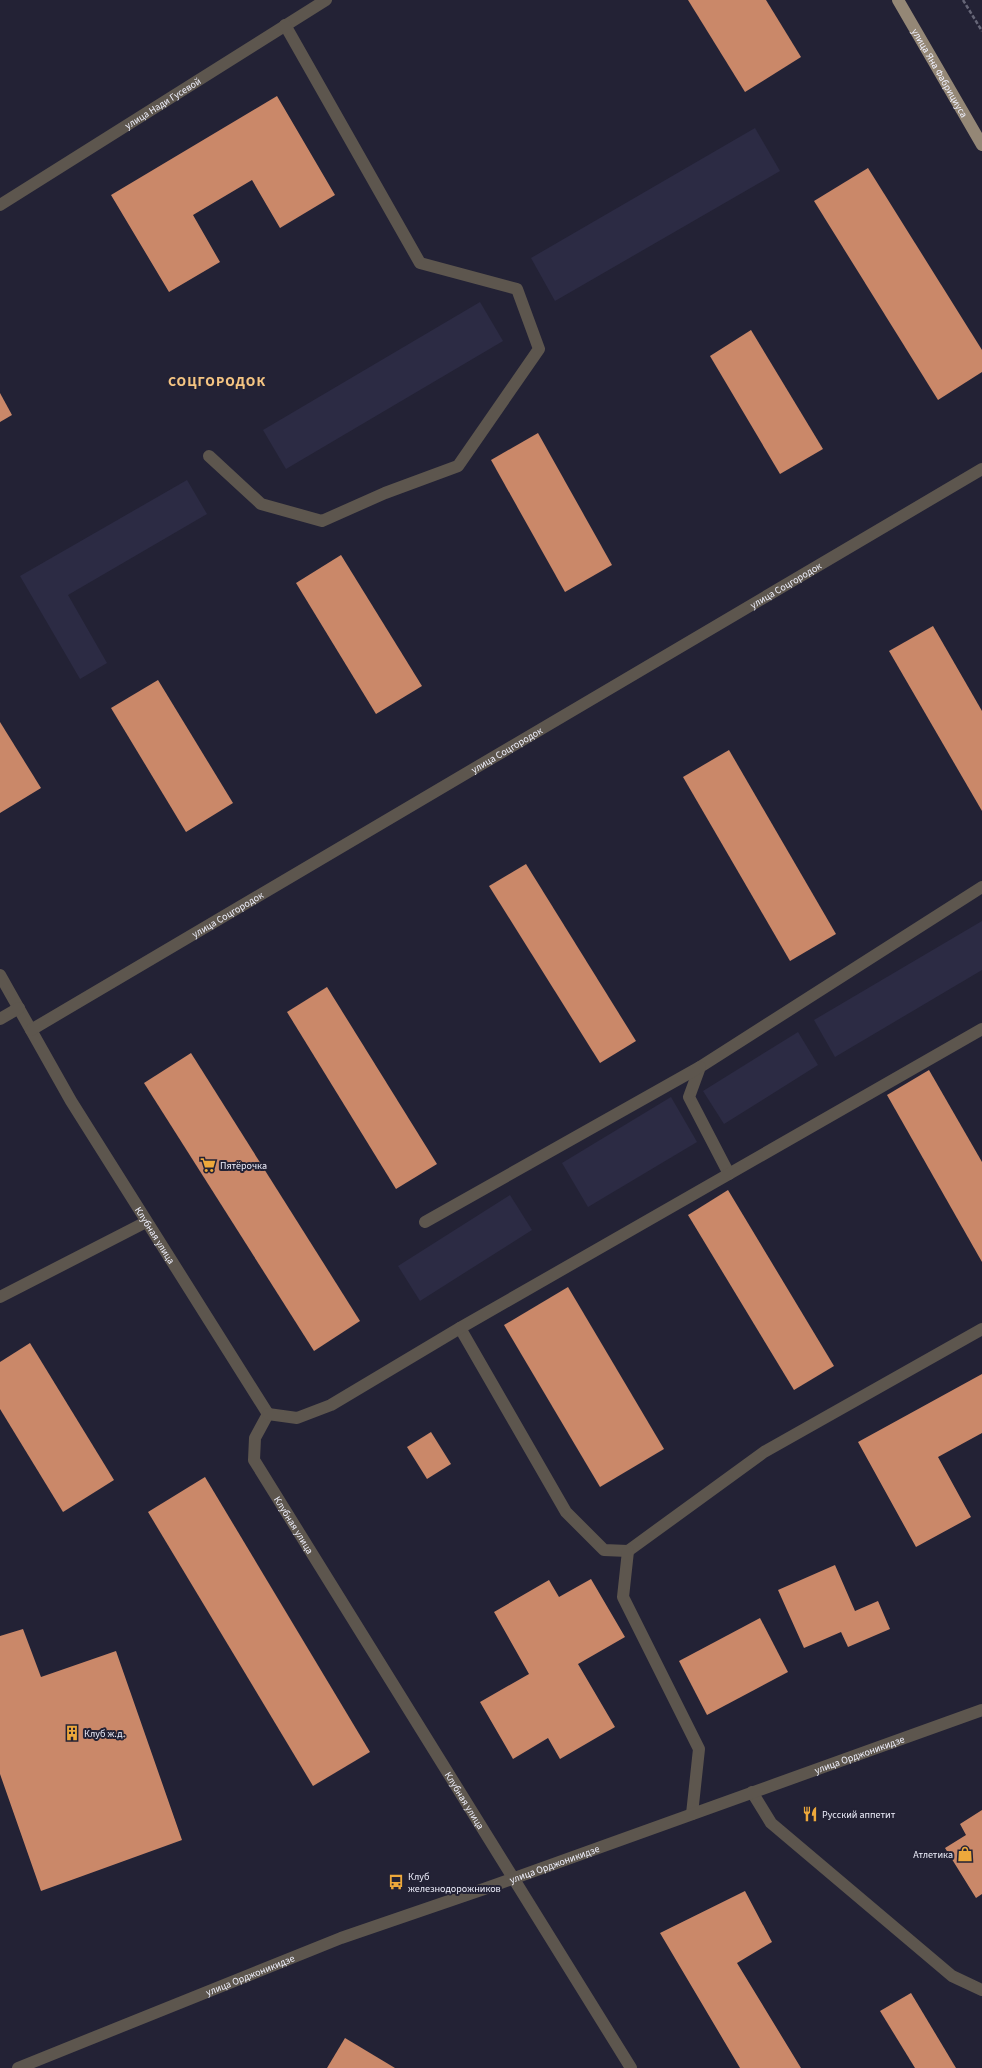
<svg xmlns="http://www.w3.org/2000/svg" width="982" height="2068" viewBox="0 0 982 2068" font-family="'Source Sans 3',sans-serif">
<style>
.built{fill:#2c2b44}
.building{fill:#ca8869}
.lines{fill:none;stroke-linecap:round;stroke-linejoin:round}
.path{stroke:#667;stroke-width:2.5;stroke-dasharray:4 2;stroke-linecap:butt}
.minor{stroke:#5d564e;stroke-width:12}
.major{stroke:#948776;stroke-width:12}
.labels{text-anchor:middle;stroke-width:4;stroke-linejoin:round;paint-order:stroke}
.street-label{font-size:10px;fill:#eff0fd;stroke:#232235}
.poi-label{font-size:10px;fill:#eff0fd;stroke:#232235;text-anchor:start}
.district-label{font-size:14px;font-weight:bold;letter-spacing:1px;fill:#f4c482;stroke:#232235}
</style>
<rect width="100%" height="100%" fill="#232235"/>
<g class="built">
<path d="M755,128L780,171L555,301L531,258Z"/>
<path d="M480,302L503,341L286,469L263,430Z"/>
<path d="M187,480L207,514L68,595L107,663L80,679L20,576Z"/>
<path d="M982,921V970L835,1057L814,1020Z"/>
<path d="M798,1032L818,1065L724,1124L703,1091Z"/>
<path d="M671,1097L697,1142L588,1207L562,1163Z"/>
<path d="M510,1195L532,1230L420,1301L398,1266Z"/>
</g>
<g class="building">
<path d="M688,0H766L801,57L745,92Z"/>
<path d="M277,96L335,195L280,228L252,180L193,215L220,262L169,292L111,195Z"/>
<path d="M868,168L982,350V372L938,400L814,201Z"/>
<path d="M751,330L823,449L780,474L710,356Z"/>
<path d="M0,393L12,415L0,422Z"/>
<path d="M538,433L612,565L565,592L491,460Z"/>
<path d="M341,555L422,686L376,714L296,583Z"/>
<path d="M933,626L982,711V811L889,651Z"/>
<path d="M158,680L233,803L186,832L111,708Z"/>
<path d="M0,722L41,788L0,813Z"/>
<path d="M729,750L836,934L790,961L683,777Z"/>
<path d="M526,864L636,1041L600,1063L489,886Z"/>
<path d="M327,987L437,1164L396,1189L287,1012Z"/>
<path d="M191,1053L360,1321L314,1351L144,1083Z"/>
<path d="M929,1070L982,1162V1262L887,1095Z"/>
<path d="M728,1190L834,1366L794,1390L688,1215Z"/>
<path d="M568,1287L664,1449L600,1487L504,1325Z"/>
<path d="M30,1343L114,1480L63,1512L0,1409V1362Z"/>
<path d="M982,1374V1433L938,1457L971,1517L916,1547L858,1442Z"/>
<path d="M431,1432L451,1464L427,1479L407,1447Z"/>
<path d="M205,1477L370,1752L313,1786L148,1512Z"/>
<path d="M835,1565L855,1611L878,1601L890,1629L848,1647L841,1632L804,1648L778,1590Z"/>
<path d="M591,1579L625,1637L578,1664L615,1727L560,1759L548,1738L513,1759L480,1702L529,1674L494,1612L549,1580L559,1597Z"/>
<path d="M760,1618L788,1672L707,1715L679,1661Z"/>
<path d="M23,1629L41,1677L116,1651L182,1840L41,1891L0,1774V1636Z"/>
<path d="M982,1810V1894L976,1898L945,1848L966,1835L960,1824Z"/>
<path d="M745,1891L772,1942L737,1963L801,2068H740L660,1933Z"/>
<path d="M911,1993L956,2068H915L880,2011Z"/>
<path d="M345,2038L395,2068H327Z"/>
</g>
<g class="lines">
<path class="path" d="M963,0L982,31"/>
<g class="minor">
<path id="s1" d="M0,205L326,0"/>
<path d="M209,456L261,504L322,521L385,493L458,466L539,349L517,289L420,263L285,25"/>
<path id="s2" d="M0,975L71,1101L268,1414L255,1438L254,1460L631,2068"/>
<path d="M0,1019L19,1008"/>
<path id="s3" d="M31,1030L982,469"/>
<path d="M729,1174L689,1097L700,1067L982,887"/>
<path d="M425,1222L700,1067"/>
<path d="M0,1297L146,1222"/>
<path d="M460,1328L566,1512L604,1550L628,1551L764,1452L982,1329"/>
<path d="M268,1414L297,1418L331,1405L460,1328L982,1029"/>
<path d="M628,1551L623,1597L699,1749L692,1814"/>
<path d="M752,1792L771,1823L952,1976L982,1990"/>
<path id="s4" d="M18,2068L341,1938L481,1890L982,1710"/>
</g>
<path class="major" id="s5" d="M898,0L982,145"/>
</g>
<defs>
<symbol id="supermarket-bare" viewBox="-9 -9 18 18"><path d="M-6-5.5h2.5l.6 2H6L4.5 2H-2.5L-4.4-4H-6ZM-1.5 3.2a1.3 1.3 0 1 0 .1 0ZM3 3.2a1.3 1.3 0 1 0 .1 0Z" fill="#eda83b" stroke="#232235" stroke-width="2.5" paint-order="stroke"/></symbol>
<symbol id="building-bare" viewBox="-9 -9 18 18"><path d="M-4-6H4V6H1V3H-1V6H-4ZM-2.5-4.3h1.7v1.8h-1.7ZM.8-4.3h1.7v1.8H.8ZM-2.5-1h1.7V.8h-1.7ZM.8-1h1.7V.8H.8Z" fill="#eda83b" stroke="#232235" stroke-width="2.5" paint-order="stroke"/></symbol>
<symbol id="restaurant-bare" viewBox="-9 -9 18 18"><path d="M-5-6h1v4h1v-4h1v4h1v-4h1v5L-1.5 .5V6h-2V.5L-5-1ZM5-6V6H3V1.5H1.5Q1.5-4 5-6Z" fill="#eda83b" stroke="#232235" stroke-width="2.5" paint-order="stroke"/></symbol>
<symbol id="shop-bare" viewBox="-9 -9 18 18"><path d="M-5-2.5h2.3a2.7 3.5 0 0 1 5.4 0H5L5.5 6h-11ZM-1.5-2.5h3a1.5 2.3 0 0 0-3 0Z" fill="#eda83b" stroke="#232235" stroke-width="2.5" paint-order="stroke"/></symbol>
<symbol id="bus-bare" viewBox="-9 -9 18 18"><path d="M-5-6H5V4H4V6H2V4H-2V6H-4V4H-5ZM-3.5-4V0h7V-4ZM-3.5 1.2v1.5H-2V1.2ZM2 1.2v1.5H3.5V1.2Z" fill="#eda83b" stroke="#232235" stroke-width="2.5" paint-order="stroke"/></symbol>
</defs>
<g fill-rule="evenodd">
<use href="#supermarket-bare" x="197" y="1154" width="22" height="22"/>
<use href="#building-bare" x="61" y="1722" width="22" height="22"/>
<use href="#restaurant-bare" x="799" y="1803" width="22" height="22"/>
<use href="#shop-bare" x="954" y="1843" width="22" height="22"/>
<use href="#bus-bare" x="385" y="1871" width="22" height="22"/>
</g>
<g class="labels">
<g class="street-label">
<text dy="4" stroke="none"><textPath href="#s5" startOffset="84">улица Яна Фабрициуса</textPath></text>
<text dy="4" stroke="none"><textPath href="#s1" startOffset="192">улица Нади Гусевой</textPath></text>
<text dy="4" stroke="none"><textPath href="#s3" startOffset="876">улица Соцгородок</textPath></text>
<text dy="4" stroke="none"><textPath href="#s3" startOffset="552">улица Соцгородок</textPath></text>
<text dy="4" stroke="none"><textPath href="#s3" startOffset="228">улица Соцгородок</textPath></text>
<text dy="4" stroke="none"><textPath href="#s2" startOffset="303">Клубная улица</textPath></text>
<text dy="4" stroke="none"><textPath href="#s2" startOffset="640">Клубная улица</textPath></text>
<text dy="4" stroke="none"><textPath href="#s4" startOffset="898">улица Орджоникидзе</textPath></text>
<text dy="4" stroke="none"><textPath href="#s2" startOffset="964">Клубная улица</textPath></text>
<text dy="4" stroke="none"><textPath href="#s4" startOffset="574">улица Орджоникидзе</textPath></text>
<text dy="4" stroke="none"><textPath href="#s4" startOffset="250">улица Орджоникидзе</textPath></text>
</g>
<g class="poi-label">
<text x="220" y="1169">Пятёрочка</text>
<text x="84" y="1737">Клуб ж.д.</text>
<text x="822" y="1818">Русский аппетит</text>
<text x="953" y="1858" text-anchor="end">Атлетика</text>
<text x="408" y="1880">Клуб<tspan x="408" dy="12">железнодорожников</tspan></text>
</g>
<g class="district-label">
<text x="217" y="386">СОЦГОРОДОК</text>
</g>
</g>
</svg>
